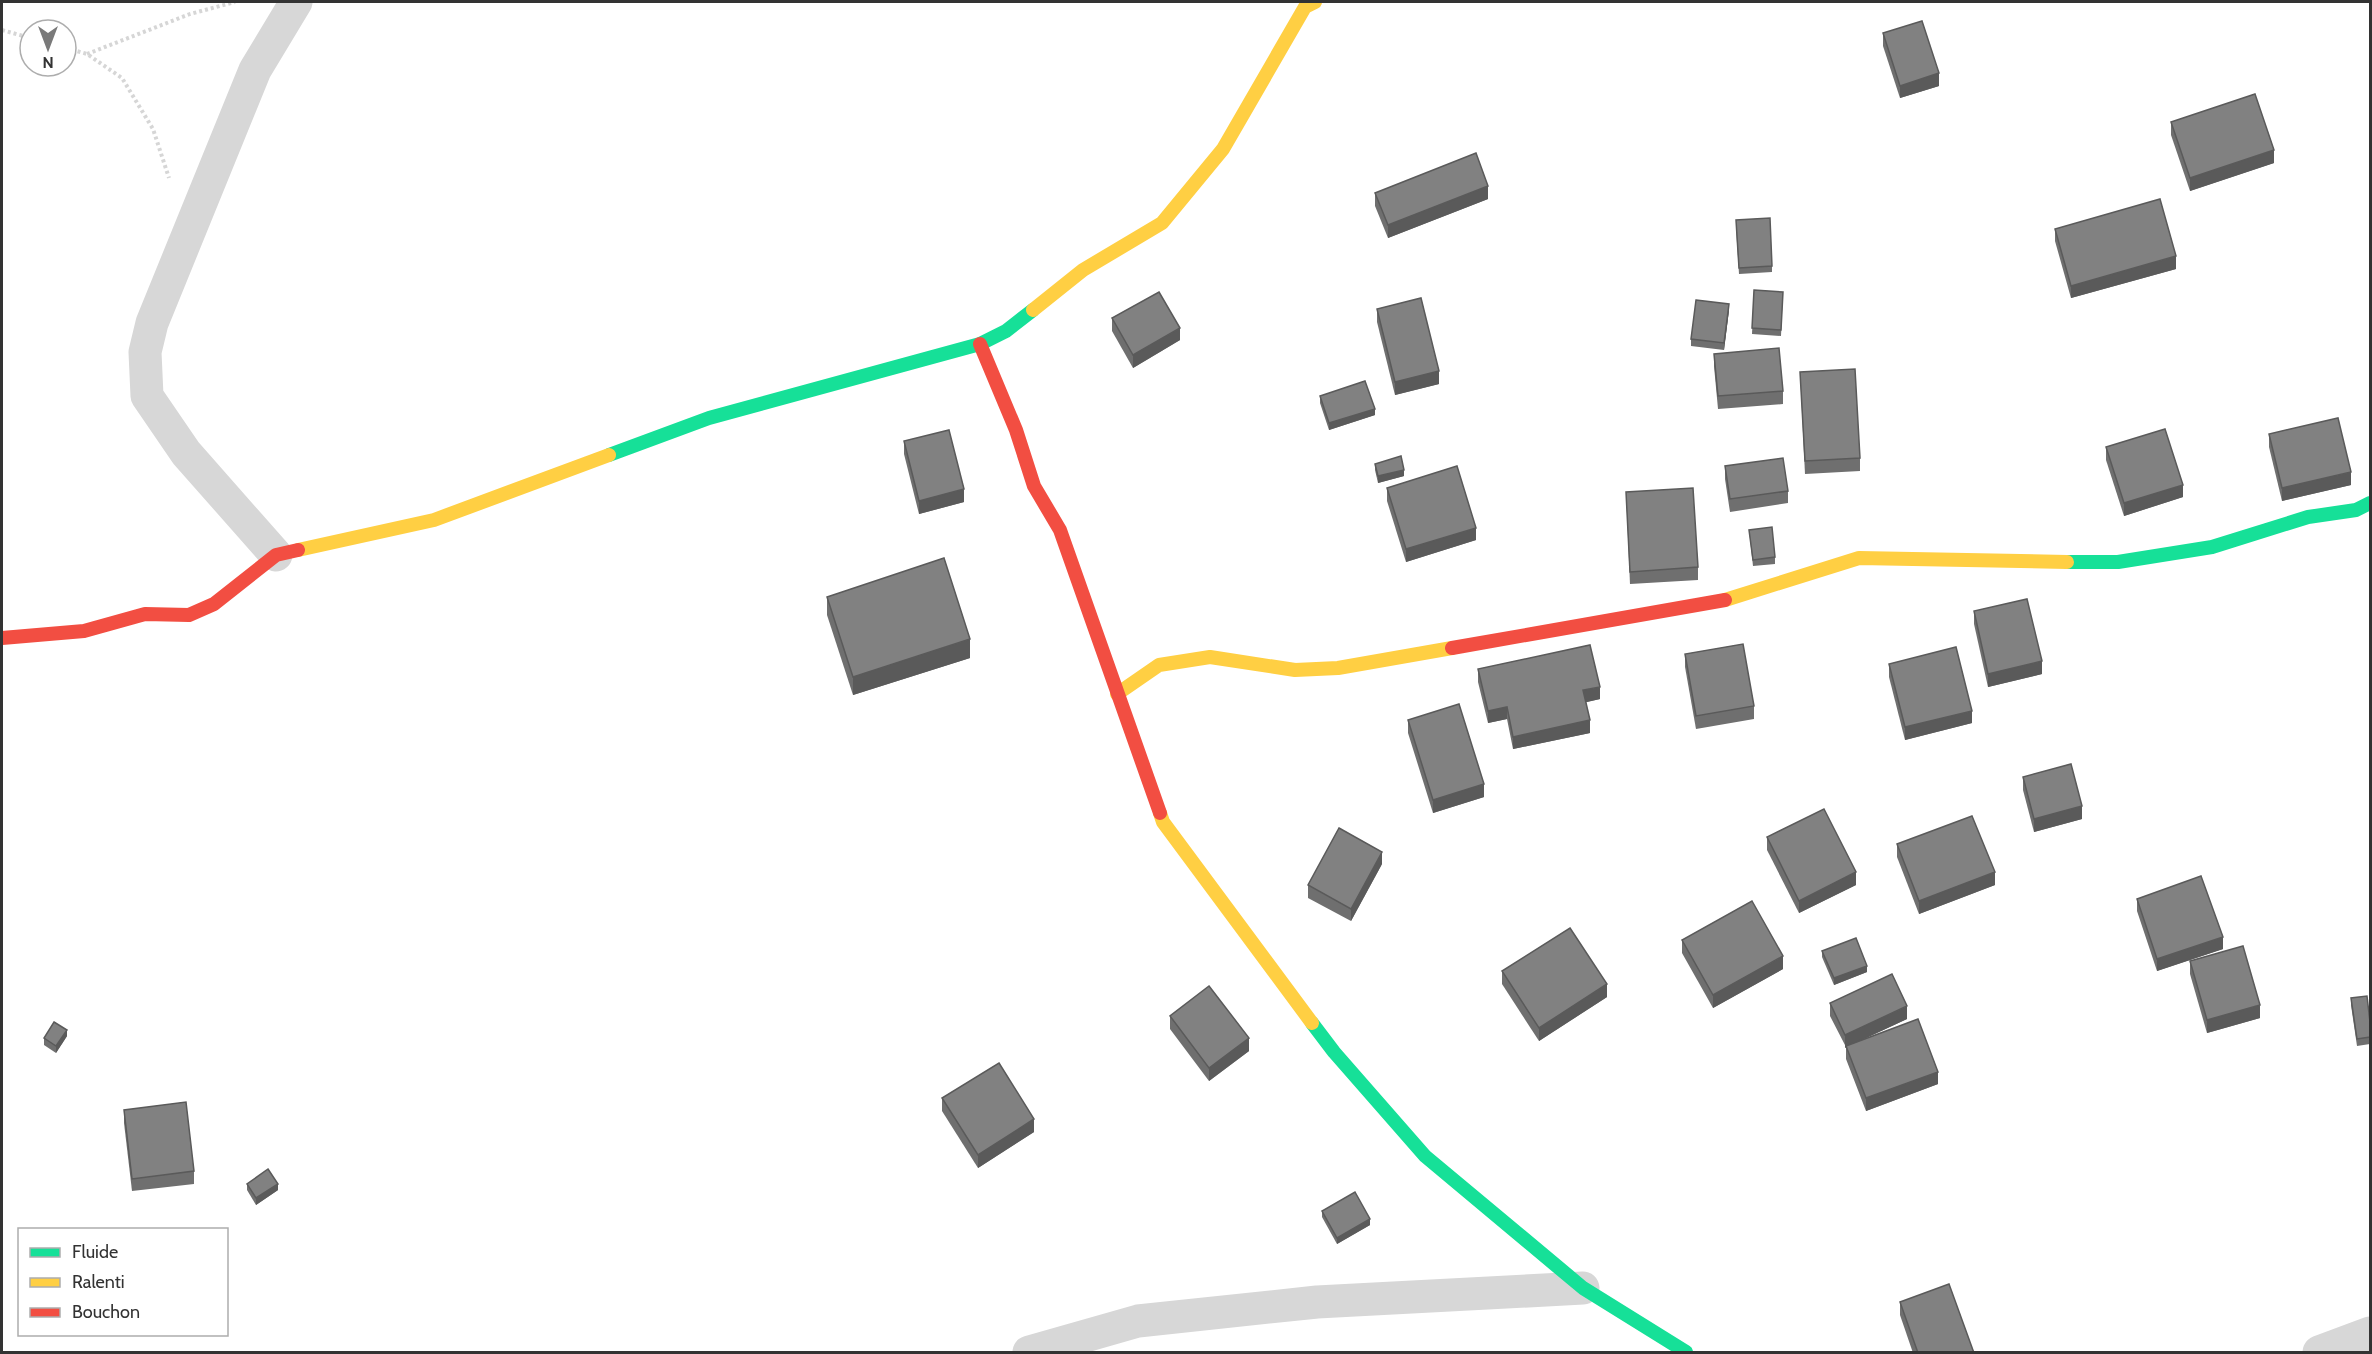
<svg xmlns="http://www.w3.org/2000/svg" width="2372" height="1354" viewBox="0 0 2372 1354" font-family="Cabin,sans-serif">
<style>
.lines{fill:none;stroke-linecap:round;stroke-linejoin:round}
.path{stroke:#d6d6d6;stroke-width:4;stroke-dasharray:3 3;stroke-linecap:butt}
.street{stroke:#d7d7d7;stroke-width:33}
.fast{stroke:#16e098;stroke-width:14}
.slow{stroke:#ffcf43;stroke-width:14}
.jam{stroke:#f24e42;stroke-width:14}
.wall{fill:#6f6f6f}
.shaded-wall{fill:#5a5a5a}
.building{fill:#818181;stroke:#5a5a5a;stroke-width:1.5}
</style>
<rect width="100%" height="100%" fill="#fff"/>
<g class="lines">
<g class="path">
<path d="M2,30L30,38"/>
<path d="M66,48L87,54L122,78L153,129L169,178"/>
<path d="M87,54L190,14L235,2"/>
</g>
<g class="street">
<path d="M276,555L186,453L147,396L145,352L152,323L255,70L296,2"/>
<path d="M1029,1352L1138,1321L1317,1302L1583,1288"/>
<path d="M2319,1352L2370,1333"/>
</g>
<g class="fast">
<path d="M609,455L709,418L980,344L1006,331L1033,310"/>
<path d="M2067,562H2118L2212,547L2308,517L2356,510L2370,503"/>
<path d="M1312,1023L1334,1052L1425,1156L1583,1288L1686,1352"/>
</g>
<g class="slow">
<path d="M1033,310L1083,270L1162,223L1223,149L1305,7L1315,2"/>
<path d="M298,550L434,520L609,455"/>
<path d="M1725,600L1859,558L2067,562"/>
<path d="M1117,694L1159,665L1210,657L1295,670L1338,668L1452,648"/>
<path d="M1160,813L1163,822L1312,1023"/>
</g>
<g class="jam">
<path d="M980,344L1016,430L1034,486L1060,530L1160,813"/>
<path d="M2,638L84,631L145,614L189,615L214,604L276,555L298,550"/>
<path d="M1452,648L1725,600"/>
</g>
</g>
<g class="wall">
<path d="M1883,33L1939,86L1900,98L1883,46Z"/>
<path d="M2171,122L2274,163L2190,191L2171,135Z"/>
<path d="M1375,193L1488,199L1388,238L1375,206Z"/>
<path d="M1736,227L1772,266V272L1739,274Z"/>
<path d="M2055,229L2176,269L2071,298L2055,241Z"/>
<path d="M1754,290L1783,292L1781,336L1752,334Z"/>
<path d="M1377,309L1439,384L1395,395L1377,322Z"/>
<path d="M1729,310L1724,350L1691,346V339Z"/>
<path d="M1112,318L1180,340L1133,368L1112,331Z"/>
<path d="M1714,354L1783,391V404L1718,409L1714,366Z"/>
<path d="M1800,372L1860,458V471L1805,474Z"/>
<path d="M1320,396L1375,415L1329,430L1320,403Z"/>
<path d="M2269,434L2351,485L2282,501L2269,447Z"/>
<path d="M904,441L964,502L919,514L904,454Z"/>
<path d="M2106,447L2183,497L2124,516L2106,460Z"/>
<path d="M1375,464L1404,476L1378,483L1375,470Z"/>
<path d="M1725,466L1788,491V503L1730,512L1725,479Z"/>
<path d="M1387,488L1476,540L1406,562L1387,501Z"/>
<path d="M1626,492L1698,567V580L1630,584Z"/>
<path d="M1749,530L1775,557V564L1753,566Z"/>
<path d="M827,597L970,658L853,695L827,615Z"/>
<path d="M1974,611L2042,674L1988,687L1974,624Z"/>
<path d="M1685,654L1754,706V719L1696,729L1685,667Z"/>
<path d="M1889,664L1972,723L1905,740L1889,677Z"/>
<path d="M1478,669L1600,699L1586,702L1590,733L1513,749L1507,719L1488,723L1478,682Z"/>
<path d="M1408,720L1484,797L1433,813L1408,733Z"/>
<path d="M2023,777L2082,819L2034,832L2023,790Z"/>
<path d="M1767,837L1856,885L1799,913L1767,850Z"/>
<path d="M1897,844L1995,885L1919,914L1897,857Z"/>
<path d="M1382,864L1351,921L1308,898V885Z"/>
<path d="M2137,899L2223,949L2157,971L2137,911Z"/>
<path d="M1682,940L1783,969L1713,1008L1682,953Z"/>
<path d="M1822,951L1867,972L1834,985L1822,957Z"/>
<path d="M2190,961L2260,1018L2207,1033L2190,974Z"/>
<path d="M1502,971L1607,997L1539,1041L1502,984Z"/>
<path d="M2351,998L2370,1022V1044L2357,1046L2351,1005Z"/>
<path d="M1830,1003L1907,1019L1857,1042L1938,1084L1866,1111L1846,1059V1047L1830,1016Z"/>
<path d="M1170,1016L1249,1051L1209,1081L1170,1029Z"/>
<path d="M67,1036L56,1053L44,1045V1038Z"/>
<path d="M942,1098L1034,1132L978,1168L942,1111Z"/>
<path d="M124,1110L194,1171V1184L132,1191L124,1123Z"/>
<path d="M247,1184L278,1190L256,1205L247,1190Z"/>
<path d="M1322,1211L1370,1225L1337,1244L1322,1217Z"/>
<path d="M1900,1302L1974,1353H1913L1900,1315Z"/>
</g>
<g class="shaded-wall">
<path d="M1939,73V86L1900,98V86Z"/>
<path d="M2274,150V163L2190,191V178Z"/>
<path d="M1488,186V199L1388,238V225Z"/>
<path d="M2176,256V269L2071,298V286Z"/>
<path d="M1729,304V310L1724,350V343Z"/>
<path d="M1180,328V340L1133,368V355Z"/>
<path d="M1439,371V384L1395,395V382Z"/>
<path d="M1375,409V415L1329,430V423Z"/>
<path d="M1404,470V476L1378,483V476Z"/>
<path d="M2351,472V485L2282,501V488Z"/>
<path d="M2183,485V497L2124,516V503Z"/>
<path d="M964,489V502L919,514V501Z"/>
<path d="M1476,528V540L1406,562V549Z"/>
<path d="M970,639V658L853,695V677Z"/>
<path d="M2042,661V674L1988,687V674Z"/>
<path d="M1600,687V699L1583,703V690Z"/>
<path d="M1507,707V719L1488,723V711Z"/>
<path d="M1972,711V723L1905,740V727Z"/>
<path d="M1590,720V733L1513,749V737Z"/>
<path d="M1484,784V797L1433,813V800Z"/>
<path d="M2082,806V819L2034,832V819Z"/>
<path d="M1382,852V864L1351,921V909Z"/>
<path d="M1856,872V885L1799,913V901Z"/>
<path d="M1995,872V885L1919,914V901Z"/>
<path d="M2223,937V949L2157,971V959Z"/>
<path d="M1783,956V969L1713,1008V995Z"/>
<path d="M1867,966V972L1834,985V978Z"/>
<path d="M1607,984V997L1539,1041V1028Z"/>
<path d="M2260,1005V1018L2207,1033V1020Z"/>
<path d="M1907,1006V1019L1845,1048V1035Z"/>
<path d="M67,1030V1036L56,1053V1046Z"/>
<path d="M1249,1038V1051L1209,1081V1068Z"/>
<path d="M1938,1072V1084L1866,1111V1098Z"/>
<path d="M1034,1119V1132L978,1168V1155Z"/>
<path d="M278,1184V1190L256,1205V1198Z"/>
<path d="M1370,1219V1225L1337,1244V1238Z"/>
</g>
<g class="building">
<path d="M1922,21L1939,73L1900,86L1883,33Z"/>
<path d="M2255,94L2274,150L2190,178L2171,122Z"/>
<path d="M1476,153L1488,186L1388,225L1375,193Z"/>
<path d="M2160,199L2176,256L2071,286L2055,229Z"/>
<path d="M1770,218L1772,266L1739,268L1736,220Z"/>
<path d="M1754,290L1783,292L1781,330L1752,328Z"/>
<path d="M1159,292L1180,328L1133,355L1112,318Z"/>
<path d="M1421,298L1439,371L1395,382L1377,309Z"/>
<path d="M1696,300L1729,304L1724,343L1691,339Z"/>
<path d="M1779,348L1783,391L1718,396L1714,354Z"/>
<path d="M1855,369L1860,458L1805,461L1800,372Z"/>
<path d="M1365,381L1375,409L1329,423L1320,396Z"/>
<path d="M2338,418L2351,472L2282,488L2269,434Z"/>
<path d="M2165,429L2183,485L2124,503L2106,447Z"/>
<path d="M949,430L964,489L919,501L904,441Z"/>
<path d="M1401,456L1404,470L1378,476L1375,464Z"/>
<path d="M1783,458L1788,491L1730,499L1725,466Z"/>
<path d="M1457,466L1476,528L1406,549L1387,488Z"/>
<path d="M1693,488L1698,567L1630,572L1626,492Z"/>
<path d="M1772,527L1775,557L1753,560L1749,530Z"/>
<path d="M944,558L970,639L853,677L827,597Z"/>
<path d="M2027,599L2042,661L1988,674L1974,611Z"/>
<path d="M1743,644L1754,706L1696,716L1685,654Z"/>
<path d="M1590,645L1600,687L1583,690L1590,720L1513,737L1507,707L1488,711L1478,669Z"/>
<path d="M1956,647L1972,711L1905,727L1889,664Z"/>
<path d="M1459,704L1484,784L1433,800L1408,720Z"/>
<path d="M2071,764L2082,806L2034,819L2023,777Z"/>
<path d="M1824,809L1856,872L1799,901L1767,837Z"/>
<path d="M1972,816L1995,872L1919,901L1897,844Z"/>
<path d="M1339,828L1382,852L1351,909L1308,885Z"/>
<path d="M2201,876L2223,937L2157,959L2137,899Z"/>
<path d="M1752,901L1783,956L1713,995L1682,940Z"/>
<path d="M1570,928L1607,984L1539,1028L1502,971Z"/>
<path d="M1856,938L1867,966L1834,978L1822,951Z"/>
<path d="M2243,946L2260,1005L2207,1020L2190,961Z"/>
<path d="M1892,974L1907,1006L1845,1035L1830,1003Z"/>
<path d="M1209,986L1249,1038L1209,1068L1170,1016Z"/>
<path d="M2367,996L2370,1022V1037L2357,1039L2351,998Z"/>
<path d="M1918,1019L1938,1072L1866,1098L1846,1046Z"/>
<path d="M54,1022L67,1030L56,1046L44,1038Z"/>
<path d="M999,1063L1034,1119L978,1155L942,1098Z"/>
<path d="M186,1102L194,1171L132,1179L124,1110Z"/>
<path d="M268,1169L278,1184L256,1198L247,1184Z"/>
<path d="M1355,1192L1370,1219L1337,1238L1322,1211Z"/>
<path d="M1949,1284L1974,1353H1918L1900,1302Z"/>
</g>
<rect width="2372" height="1354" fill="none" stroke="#333333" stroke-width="6"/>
<rect x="18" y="1228" width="210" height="108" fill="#ffffff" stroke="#adadad" stroke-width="1.5"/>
<rect x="30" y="1248" width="30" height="9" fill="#16e098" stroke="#adadad" stroke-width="1.5"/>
<text x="72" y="1258" font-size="18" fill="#333333">Fluide</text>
<rect x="30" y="1278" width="30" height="9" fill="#ffcf43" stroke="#adadad" stroke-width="1.5"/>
<text x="72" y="1288" font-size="18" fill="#333333">Ralenti</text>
<rect x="30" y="1308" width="30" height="9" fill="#f24e42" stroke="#adadad" stroke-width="1.5"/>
<text x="72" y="1318" font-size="18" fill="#333333">Bouchon</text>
<g transform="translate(48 48) rotate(180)"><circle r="28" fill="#ffffff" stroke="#adadad" stroke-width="1.5"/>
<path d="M0-4.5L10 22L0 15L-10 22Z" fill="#7a7a7a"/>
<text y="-9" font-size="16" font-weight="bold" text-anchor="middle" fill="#333333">N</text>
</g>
</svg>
